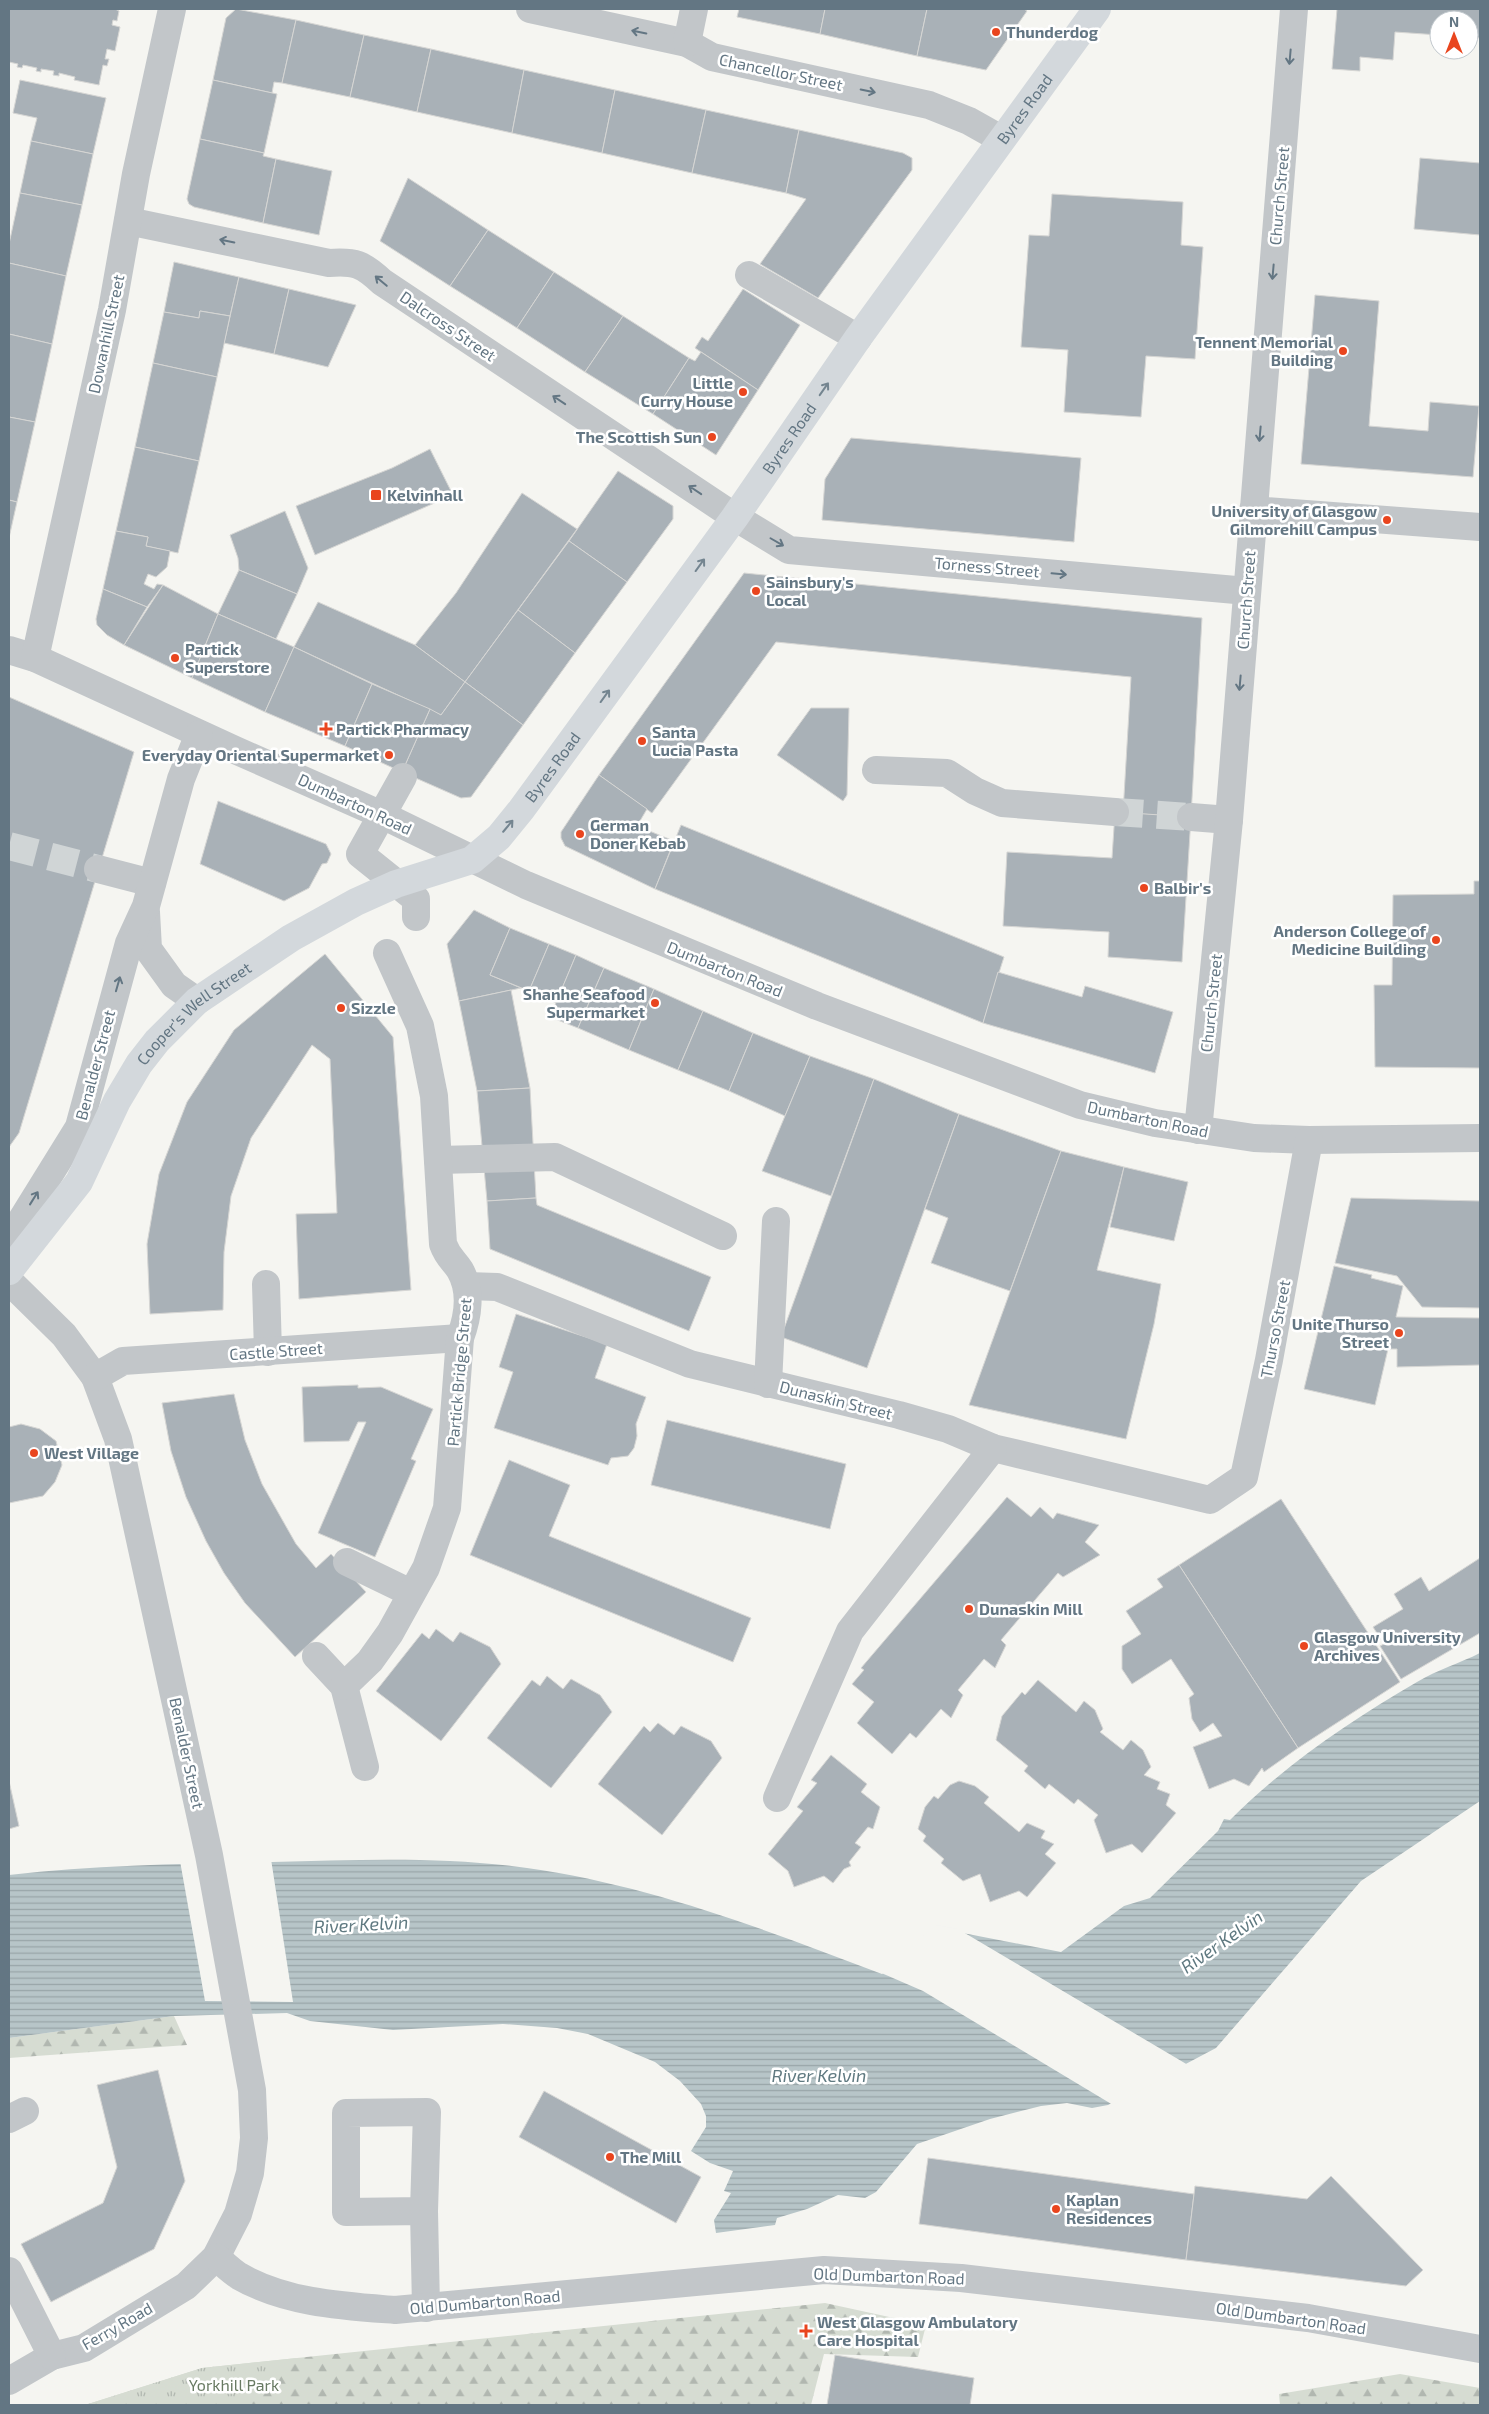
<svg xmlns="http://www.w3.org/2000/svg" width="1489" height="2414" viewBox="0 0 1489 2414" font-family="'Exo 2',sans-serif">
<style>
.forest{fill:url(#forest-firs)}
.park{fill:url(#park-tufts)}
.water{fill:url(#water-rules)}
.pier{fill:#f5f5f1}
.building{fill:#a9b1b7;stroke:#d6d6d4}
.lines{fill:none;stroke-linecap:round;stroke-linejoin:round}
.minor-tunnel{stroke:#d0d5d6;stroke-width:28;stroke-dasharray:28 14;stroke-linecap:butt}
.minor{stroke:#c2c6c9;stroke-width:28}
.major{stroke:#d3d8dc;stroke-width:28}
.oneway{stroke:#637683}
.oneway2{stroke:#748590}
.poi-dot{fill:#e9451e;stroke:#fff;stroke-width:2}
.labels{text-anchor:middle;stroke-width:5;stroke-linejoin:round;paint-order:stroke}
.poi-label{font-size:16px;font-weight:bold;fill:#637683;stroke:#fff;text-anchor:start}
.street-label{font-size:16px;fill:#637683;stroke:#fff}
.park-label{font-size:16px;fill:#687a62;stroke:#fff}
.water-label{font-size:18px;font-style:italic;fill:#5f7980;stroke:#fff}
</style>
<defs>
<pattern id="forest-firs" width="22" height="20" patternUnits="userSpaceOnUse" patternTransform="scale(1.25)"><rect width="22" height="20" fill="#d6dcd2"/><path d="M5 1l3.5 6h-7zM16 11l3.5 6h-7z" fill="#b1b7b0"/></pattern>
<pattern id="park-tufts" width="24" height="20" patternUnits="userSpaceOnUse" patternTransform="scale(1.25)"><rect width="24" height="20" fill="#d6dcd2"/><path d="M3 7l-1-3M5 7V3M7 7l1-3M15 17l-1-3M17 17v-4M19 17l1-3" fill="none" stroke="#b1b7b0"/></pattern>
<pattern id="water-rules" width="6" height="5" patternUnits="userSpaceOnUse" patternTransform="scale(1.25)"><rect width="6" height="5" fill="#b7c5c8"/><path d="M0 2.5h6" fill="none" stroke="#98a5a8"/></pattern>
</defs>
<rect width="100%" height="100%" fill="#f5f5f1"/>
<g class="forest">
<path d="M174,2016L187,2045L9,2058V2038Z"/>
<path d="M825,2303L926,2325L918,2357L824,2354L811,2405H85L202,2368Z"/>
<path d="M1400,2374L1480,2388V2405H1280L1279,2394Z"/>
</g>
<path class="park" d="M297,2358L243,2405H85L202,2368Z"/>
<path class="water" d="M1480,1653V1801L1361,1881L1216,2048L1108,2105L1092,2108L1067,2103L1041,2106L990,2119L917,2144L876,2192L865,2198L838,2195L807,2209L777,2218L775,2225L716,2233L714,2220L731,2193L724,2191L733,2171L710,2163L691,2151L706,2127V2116L701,2104L680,2081L655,2062L588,2034L557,2028L503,2024L393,2030L310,2021L287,2013L174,2016L9,2038V1875C96,1865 184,1864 272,1862C357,1860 442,1856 527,1868C650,1885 766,1930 882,1974L937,1928L1061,1952L1124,1906L1150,1898L1218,1831L1224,1819L1230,1820C1285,1765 1350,1721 1417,1682C1437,1670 1460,1663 1480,1653Z"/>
<g class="pier">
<path d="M271,1859L293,2002L205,2001L180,1861Z"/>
<path d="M936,1925L958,1929L1188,2065L1113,2105L923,1991L842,1956L881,1971Z"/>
</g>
<g class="building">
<path d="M9,9H115L119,11L117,21L113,20L112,25L120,27L115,51L107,49L105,59H109L107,66L103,65L99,85L74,80L75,77L59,73V76L53,75L54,71L41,69V72L36,71L37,68L23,65L22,68L17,67L18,64L9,62Z"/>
<path d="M236,9L296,20L282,83L274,82L272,93L213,80L226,18Z"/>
<path d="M739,9H825L820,34L737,17Z"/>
<path d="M825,9H927L917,56L820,34Z"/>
<path d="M927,9H1024L1027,11L986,70L917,56Z"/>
<path d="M1337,9H1480V38L1469,37V20H1439V35L1395,32L1393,60L1360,57V71L1332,69Z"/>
<path d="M296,20L364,35L350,97L282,83Z"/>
<path d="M364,35L431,49L417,112L350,97Z"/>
<path d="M431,49L524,70L512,133L417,112Z"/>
<path d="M524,70L615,90L602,153L512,133Z"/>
<path d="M20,80L106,98L93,154L31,141L37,118L13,113Z"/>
<path d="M213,80L277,94L264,153L200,139Z"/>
<path d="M615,90L706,110L692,173L602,153Z"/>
<path d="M706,110L799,130L786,193L692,173Z"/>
<path d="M799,130L903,153L912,158V170L818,298L760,264L806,199L786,193Z"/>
<path d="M200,139L264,153L263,156L276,159L263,223L194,207L189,204L187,199Z"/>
<path d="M31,141L93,154L82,205L20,193Z"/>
<path d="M1420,158L1480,163V235L1414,229Z"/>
<path d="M276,159L332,171L319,235L263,223Z"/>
<path d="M408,178L488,230L450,286L380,241Z"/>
<path d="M20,193L82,205L66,276L9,263V244Z"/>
<path d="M1052,194L1183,202L1181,245L1203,247L1195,359L1146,356L1141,417L1064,412L1068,350L1021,347L1029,235L1049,236Z"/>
<path d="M488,230L554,272L517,328L450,286Z"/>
<path d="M174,262L239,277L230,316L200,311L199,318L164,312Z"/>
<path d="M9,263L66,276L52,344L9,334Z"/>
<path d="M554,272L623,316L585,372L517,328Z"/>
<path d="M239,277L289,289L274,354L224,343Z"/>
<path d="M289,289L356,305L328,367L274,354Z"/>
<path d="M743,289L800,325L758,390L695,348L702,337L708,341Z"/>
<path d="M1315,295L1379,301L1369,426L1428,431L1430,402L1479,406L1473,477L1301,464Z"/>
<path d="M200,311L230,316L217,377L153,363L164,312L199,318Z"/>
<path d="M623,316L689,358L653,414L585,372Z"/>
<path d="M9,334L52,344L35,422L9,417Z"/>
<path d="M701,352L758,390L716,455L653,414L689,358L695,361Z"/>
<path d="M153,363L217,377L199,461L135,447Z"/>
<path d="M9,417L35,422L17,502L9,500Z"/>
<path d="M851,438L1081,458L1074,542L822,520L825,479Z"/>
<path d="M135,447L199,461L178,553L146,546L148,537L116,531Z"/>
<path d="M430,449L453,495L315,555L296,506L392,468Z"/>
<path d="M618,471L673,506V519L627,582L569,541Z"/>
<path d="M522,493L577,529L465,682L415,645L456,593Z"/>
<path d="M9,500L17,502L9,538Z"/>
<path d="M285,511L308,568L297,594L239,570L238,558L230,535Z"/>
<path d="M116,531L148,537L146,546L170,551L167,567L156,577L148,574L144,584L154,589L157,584L163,585L147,607L103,589Z"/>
<path d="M569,541L627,582L575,653L518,610Z"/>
<path d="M239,570L297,594L276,639L218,614Z"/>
<path d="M744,573L1202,618L1191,817L1123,813L1131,677L776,642L652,813L599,775Z"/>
<path d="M163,585L218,614L192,678L124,645Z"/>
<path d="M103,589L147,607L124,645L107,635L97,625L96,619Z"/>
<path d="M318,602L415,645L465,682L441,715L294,647Z"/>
<path d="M518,610L575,653L523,725L465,682Z"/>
<path d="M218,614L294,647L265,712L192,678Z"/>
<path d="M294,647L372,684L345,746L265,712Z"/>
<path d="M465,682L523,725L471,797L461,798L402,772L430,709L441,715Z"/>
<path d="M372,684L430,709L402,772L345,746Z"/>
<path d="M9,697L134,752L19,1133L9,1147Z"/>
<path d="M811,708H849L847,795L843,801L777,755Z"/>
<path d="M599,775L647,809L637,826L674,841L655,889L565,846L561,838V832Z"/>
<path d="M218,801L326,844L331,854L327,863L322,864L309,888L284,901L200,864Z"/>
<path d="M1115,812L1191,817L1182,962L1108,957L1109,932L1003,926L1007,852L1112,858Z"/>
<path d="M681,825L1004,957L983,1023L655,889Z"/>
<path d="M1474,881H1480V1068L1375,1067L1374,985H1392L1393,895L1474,894Z"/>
<path d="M474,910L510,928L490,975L521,988L459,1001L447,944Z"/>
<path d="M510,928L549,944L529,991L490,975Z"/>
<path d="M549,944L576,955L556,1003L529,991Z"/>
<path d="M325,954L393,1037L411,1290L299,1299L296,1214L337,1213L330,1059L312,1045L251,1138L231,1196L224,1252L223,1310L150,1314L147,1244L159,1174L187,1102L234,1030Z"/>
<path d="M576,955L604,968L578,1028L550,1017Z"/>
<path d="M604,968L654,989L629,1050L578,1028Z"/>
<path d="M998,972L1082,997L1085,986L1173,1012L1155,1073L983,1023Z"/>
<path d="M654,989L703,1011L678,1070L629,1050Z"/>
<path d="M511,990L530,1088L477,1091L459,1001Z"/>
<path d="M703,1011L753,1033L729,1091L678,1070Z"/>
<path d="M753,1033L810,1056L785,1116L729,1091Z"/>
<path d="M810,1056L874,1079L831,1196L762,1171Z"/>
<path d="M874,1079L959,1114L867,1368L781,1337Z"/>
<path d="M530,1088L536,1198L487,1201L477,1091Z"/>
<path d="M959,1114L1061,1151L1010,1291L931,1263L948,1218L925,1209Z"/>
<path d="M1061,1151L1124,1167L1097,1270L1161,1284L1154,1324L1126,1439L969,1405Z"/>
<path d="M1124,1167L1188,1182L1174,1241L1110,1227Z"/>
<path d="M536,1198L537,1205L711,1277L689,1331L490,1249L487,1201Z"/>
<path d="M1351,1198L1480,1201V1308L1422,1307L1397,1276L1335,1263Z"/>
<path d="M1334,1266L1372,1275L1371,1278L1403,1286L1396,1317L1480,1318V1365L1397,1367V1349H1388L1375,1405L1304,1389Z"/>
<path d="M516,1314L607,1344L595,1378L646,1397L636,1424L637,1436L634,1448L628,1456L611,1458L608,1465L494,1428L513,1372L499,1367Z"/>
<path d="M358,1385V1388L381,1387L433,1409L411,1459L416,1461L375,1557L318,1533L366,1422H358L349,1441L304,1442L302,1387Z"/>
<path d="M234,1394L245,1440L262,1484L296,1544L316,1568L331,1554L366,1592L295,1657L245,1603L224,1573L206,1541L186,1497L171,1451L162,1403Z"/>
<path d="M667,1420L846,1464L830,1529L651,1485Z"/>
<path d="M21,1424L40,1429L56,1441L62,1465L55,1482L43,1496L9,1503V1427Z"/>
<path d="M509,1460L570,1485L549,1536L751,1618L733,1662L470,1555Z"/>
<path d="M1007,1497L1031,1517L1040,1507L1053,1519L1057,1513L1099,1525L1085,1542L1100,1555L1063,1577L1058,1573L1001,1640L1006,1645L995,1668L984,1659L958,1690L963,1695L951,1718L941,1709L916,1738L910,1733L892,1754L857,1723L874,1702L852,1684L864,1670L861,1668Z"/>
<path d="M1281,1499L1400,1682L1298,1748L1179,1565Z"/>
<path d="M1480,1558V1633L1401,1679L1380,1646L1384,1644L1373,1627L1403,1609L1394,1594L1421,1577L1429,1591Z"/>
<path d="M1179,1565L1298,1748L1264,1772L1262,1768L1249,1786L1234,1779L1209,1789L1193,1747L1222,1736L1213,1723L1200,1732L1192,1719L1189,1698L1194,1694L1171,1659L1132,1684L1122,1669V1646L1141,1634L1126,1611L1163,1587L1157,1579Z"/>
<path d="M436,1629L453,1642L460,1632L490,1647L501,1664L441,1741L376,1691L422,1633L429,1639Z"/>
<path d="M547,1676L563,1689L571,1679L600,1695L612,1712L551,1788L487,1738L532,1680L540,1686Z"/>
<path d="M1038,1680L1076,1712L1084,1701L1095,1710L1103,1729L1100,1732L1123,1750L1131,1740L1143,1750L1151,1767L1144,1775L1160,1782L1157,1789L1170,1794L1166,1805L1176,1813L1142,1853L1132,1844L1106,1853L1094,1820L1098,1815L1078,1799L1074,1804L1049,1784L1045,1789L1024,1771L1028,1766L996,1740L1002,1716L1022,1692L1025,1695Z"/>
<path d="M658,1723L674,1735L681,1726L711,1741L722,1758L662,1835L598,1784L644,1726L650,1732Z"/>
<path d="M831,1755L867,1784L861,1792L880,1807L873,1829L868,1827L855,1843L861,1847L849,1862L851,1866L844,1869L833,1883L824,1876L794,1887L788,1871L768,1854L803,1811L797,1807L817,1783L811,1780Z"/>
<path d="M9,1781L19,1826L9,1829Z"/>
<path d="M959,1781L975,1786L989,1797L984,1803L1019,1832L1027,1823L1045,1831L1041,1838L1054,1844L1045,1854L1056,1863L1027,1897L1019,1891L990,1902L980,1874L963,1881L941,1863L944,1859L923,1841L926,1836L918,1829L925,1807L934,1796L938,1799L950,1785Z"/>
<path d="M158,2070L185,2181L154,2249L51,2302L21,2244L103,2203L117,2167L97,2085Z"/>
<path d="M544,2091L701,2177L676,2223L519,2137Z"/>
<path d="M928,2158L1194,2194L1186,2260L919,2224Z"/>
<path d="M1331,2176L1423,2270L1406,2286L1186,2260L1195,2186L1307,2199Z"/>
<path d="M835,2355L974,2378L970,2405H827Z"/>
</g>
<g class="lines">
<g class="minor-tunnel">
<path d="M1115,812L1191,817"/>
<path d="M9,846L98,869"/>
</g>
<g class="minor">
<path d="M530,9L687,43L712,57L929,105L969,121L1001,139"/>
<path d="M687,43L694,9"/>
<path d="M128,221L329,263C355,261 363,264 382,282L735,517L789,550L1247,591"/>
<path d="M749,275L858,338"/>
<path d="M1253,510L1480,527"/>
<path d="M9,650L35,658L235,750L382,815L526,885L817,1006L1080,1105L1155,1123L1254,1138L1309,1140L1480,1138"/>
<path d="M35,658L112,310L136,174L172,9"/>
<path d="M876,770L947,773L975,791L1002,803L1115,812"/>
<path d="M403,777L360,854L416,899V917"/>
<path d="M1191,817L1229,820"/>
<path d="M98,869L152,883"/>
<path d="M146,912L148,949L174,985L197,1001"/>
<path d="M1198,1130L1229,820L1294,9"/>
<path d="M438,1160L555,1157L723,1236"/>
<path d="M9,1240L79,1127L129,943L146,906L181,779L199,734"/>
<path d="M9,1281L64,1335L95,1377L118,1439L209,1855L252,2090L254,2138L250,2173L238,2214L216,2257L186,2286L84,2348L52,2356L9,2381"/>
<path d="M266,1284L268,1352"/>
<path d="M467,1286L497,1287L690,1364L899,1415L948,1429L993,1448L1210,1500L1244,1477L1269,1360L1309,1140"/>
<path d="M95,1377L123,1361L460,1338"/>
<path d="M768,1384L776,1221"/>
<path d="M347,1562L411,1593"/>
<path d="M316,1656L344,1686L365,1767"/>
<path d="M344,1686L370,1661L390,1633L426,1568L447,1508L460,1338C468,1317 472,1291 460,1270C454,1260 448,1258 443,1244L434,1096L420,1026L387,953"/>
<path d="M777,1798L850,1631L993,1448"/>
<path d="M9,2119L25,2111"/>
<path d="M424,2211L346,2212V2113L427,2112L424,2211L426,2308"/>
<path d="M216,2257C223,2263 231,2271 239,2276C286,2303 343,2306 395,2310L824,2270L961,2278L1308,2318L1480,2349"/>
<path d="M9,2271L52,2356"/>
</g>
<path class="major" id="s1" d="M9,1271L79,1182L117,1101L139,1064L157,1041L197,1001L291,938L356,902L396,884L472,860L499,837L521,810L735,517L858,338L1097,9"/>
</g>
<defs><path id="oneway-shaft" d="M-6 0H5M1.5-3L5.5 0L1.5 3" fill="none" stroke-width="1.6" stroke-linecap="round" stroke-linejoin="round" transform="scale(1.25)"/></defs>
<g class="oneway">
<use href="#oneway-shaft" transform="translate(639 32) rotate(-168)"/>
<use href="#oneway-shaft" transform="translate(1290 57) rotate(95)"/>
<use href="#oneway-shaft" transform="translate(868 91) rotate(12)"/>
<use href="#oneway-shaft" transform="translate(227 241) rotate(-168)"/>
<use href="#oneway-shaft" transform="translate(1273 272) rotate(95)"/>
<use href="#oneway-shaft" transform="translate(381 281) rotate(-140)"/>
<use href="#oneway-shaft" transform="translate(559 400) rotate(-146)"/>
<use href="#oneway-shaft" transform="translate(1260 434) rotate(95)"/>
<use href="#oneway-shaft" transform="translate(695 490) rotate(-146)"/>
<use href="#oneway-shaft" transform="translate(777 542) rotate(30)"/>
<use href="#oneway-shaft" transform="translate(1059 574) rotate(5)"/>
<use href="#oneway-shaft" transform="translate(1240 683) rotate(95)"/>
<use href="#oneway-shaft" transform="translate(118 984) rotate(-74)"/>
<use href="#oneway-shaft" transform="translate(34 1198) rotate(-58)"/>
</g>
<g class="oneway2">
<use href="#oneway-shaft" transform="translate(824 389) rotate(-55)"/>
<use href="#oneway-shaft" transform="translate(700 565) rotate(-54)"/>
<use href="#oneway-shaft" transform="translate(605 696) rotate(-54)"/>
<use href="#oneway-shaft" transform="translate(508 826) rotate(-50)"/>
</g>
<g class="poi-dot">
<circle cx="996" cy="32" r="5"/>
<circle cx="1343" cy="351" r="5"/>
<circle cx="743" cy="392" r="5"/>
<circle cx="712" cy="437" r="5"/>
<rect x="370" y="489" width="12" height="12" rx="2.5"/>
<circle cx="1387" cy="520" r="5"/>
<circle cx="756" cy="591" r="5"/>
<circle cx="175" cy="658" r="5"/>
<path d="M323.5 721.5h5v5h5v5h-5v5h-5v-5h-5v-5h5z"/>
<circle cx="642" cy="741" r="5"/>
<circle cx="389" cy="755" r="5"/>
<circle cx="580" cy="834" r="5"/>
<circle cx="1144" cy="888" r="5"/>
<circle cx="1436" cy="940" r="5"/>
<circle cx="655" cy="1003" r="5"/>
<circle cx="341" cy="1008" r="5"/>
<circle cx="1399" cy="1333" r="5"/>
<circle cx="34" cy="1453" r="5"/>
<circle cx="969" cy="1609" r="5"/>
<circle cx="1304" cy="1646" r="5"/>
<circle cx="610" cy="2157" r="5"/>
<circle cx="1056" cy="2209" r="5"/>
<path d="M803.5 2323.5h5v5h5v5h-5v5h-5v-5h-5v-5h5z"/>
</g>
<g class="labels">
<g class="poi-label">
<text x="1006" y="38">Thunderdog</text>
<text x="1333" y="348" text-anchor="end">Tennent Memorial<tspan x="1333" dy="18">Building</tspan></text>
<text x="733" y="389" text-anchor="end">Little<tspan x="733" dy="18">Curry House</tspan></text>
<text x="702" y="443" text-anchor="end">The Scottish Sun</text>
<text x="387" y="501">Kelvinhall</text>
<text x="1377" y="517" text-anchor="end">University of Glasgow<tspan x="1377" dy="18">Gilmorehill Campus</tspan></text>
<text x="766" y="588">Sainsbury's<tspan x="766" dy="18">Local</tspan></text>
<text x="185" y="655">Partick<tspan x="185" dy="18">Superstore</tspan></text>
<text x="336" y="735">Partick Pharmacy</text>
<text x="652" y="738">Santa<tspan x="652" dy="18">Lucia Pasta</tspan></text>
<text x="379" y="761" text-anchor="end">Everyday Oriental Supermarket</text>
<text x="590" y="831">German<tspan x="590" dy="18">Doner Kebab</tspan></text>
<text x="1154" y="894">Balbir's</text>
<text x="1426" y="937" text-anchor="end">Anderson College of<tspan x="1426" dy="18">Medicine Building</tspan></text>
<text x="645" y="1000" text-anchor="end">Shanhe Seafood<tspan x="645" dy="18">Supermarket</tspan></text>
<text x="351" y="1014">Sizzle</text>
<text x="1389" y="1330" text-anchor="end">Unite Thurso<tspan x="1389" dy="18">Street</tspan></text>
<text x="44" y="1459">West Village</text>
<text x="979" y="1615">Dunaskin Mill</text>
<text x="1314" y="1643">Glasgow University<tspan x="1314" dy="18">Archives</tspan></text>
<text x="620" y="2163">The Mill</text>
<text x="1066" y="2206">Kaplan<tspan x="1066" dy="18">Residences</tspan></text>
<text x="817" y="2328">West Glasgow Ambulatory<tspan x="817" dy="18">Care Hospital</tspan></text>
</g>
<g class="street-label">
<text transform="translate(781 72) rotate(12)" y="6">Chancellor Street</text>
<text dy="6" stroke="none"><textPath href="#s1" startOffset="1576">Byres Road</textPath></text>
<text transform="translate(1279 196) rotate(-85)" y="6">Church Street</text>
<text transform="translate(448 326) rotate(34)" y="6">Dalcross Street</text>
<text transform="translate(106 334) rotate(-78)" y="6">Dowanhill Street</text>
<text dy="6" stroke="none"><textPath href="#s1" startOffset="1171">Byres Road</textPath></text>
<text transform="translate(987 567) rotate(5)" y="6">Torness Street</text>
<text transform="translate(1246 600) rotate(-86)" y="6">Church Street</text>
<text dy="6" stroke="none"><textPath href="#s1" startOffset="766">Byres Road</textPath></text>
<text transform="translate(355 804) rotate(25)" y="6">Dumbarton Road</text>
<text transform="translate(725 969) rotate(22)" y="6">Dumbarton Road</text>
<text transform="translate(1211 1003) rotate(-84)" y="6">Church Street</text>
<text dy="6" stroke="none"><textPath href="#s1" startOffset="321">Cooper's Well Street</textPath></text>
<text transform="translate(95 1065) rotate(-75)" y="6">Benalder Street</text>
<text transform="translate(1148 1119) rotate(12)" y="6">Dumbarton Road</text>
<text transform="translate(1275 1329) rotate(-79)" y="6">Thurso Street</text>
<text transform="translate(276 1351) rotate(-4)" y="6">Castle Street</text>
<text transform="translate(459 1372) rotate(-85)" y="6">Partick Bridge Street</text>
<text transform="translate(836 1400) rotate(14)" y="6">Dunaskin Street</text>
<text transform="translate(187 1753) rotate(78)" y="6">Benalder Street</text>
<text transform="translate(889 2276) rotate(2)" y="6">Old Dumbarton Road</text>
<text transform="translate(485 2302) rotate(-5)" y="6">Old Dumbarton Road</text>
<text transform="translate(1291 2318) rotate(8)" y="6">Old Dumbarton Road</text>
<text transform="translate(117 2326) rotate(-30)" y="6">Ferry Road</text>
</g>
<g class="park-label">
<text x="234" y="2391">Yorkhill Park</text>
</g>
<g class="water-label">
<text transform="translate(361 1925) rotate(-3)" y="6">River Kelvin</text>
<text transform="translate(1222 1942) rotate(-35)" y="6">River Kelvin</text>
<text x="819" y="2082">River Kelvin</text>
</g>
</g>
<rect width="1489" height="2414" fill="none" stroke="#637683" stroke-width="20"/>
<g transform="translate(1454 35)"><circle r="24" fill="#ffffff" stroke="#c1c8cd"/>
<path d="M0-4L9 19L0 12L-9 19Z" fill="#e9451e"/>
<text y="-8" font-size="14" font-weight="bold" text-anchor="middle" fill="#637683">N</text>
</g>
</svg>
